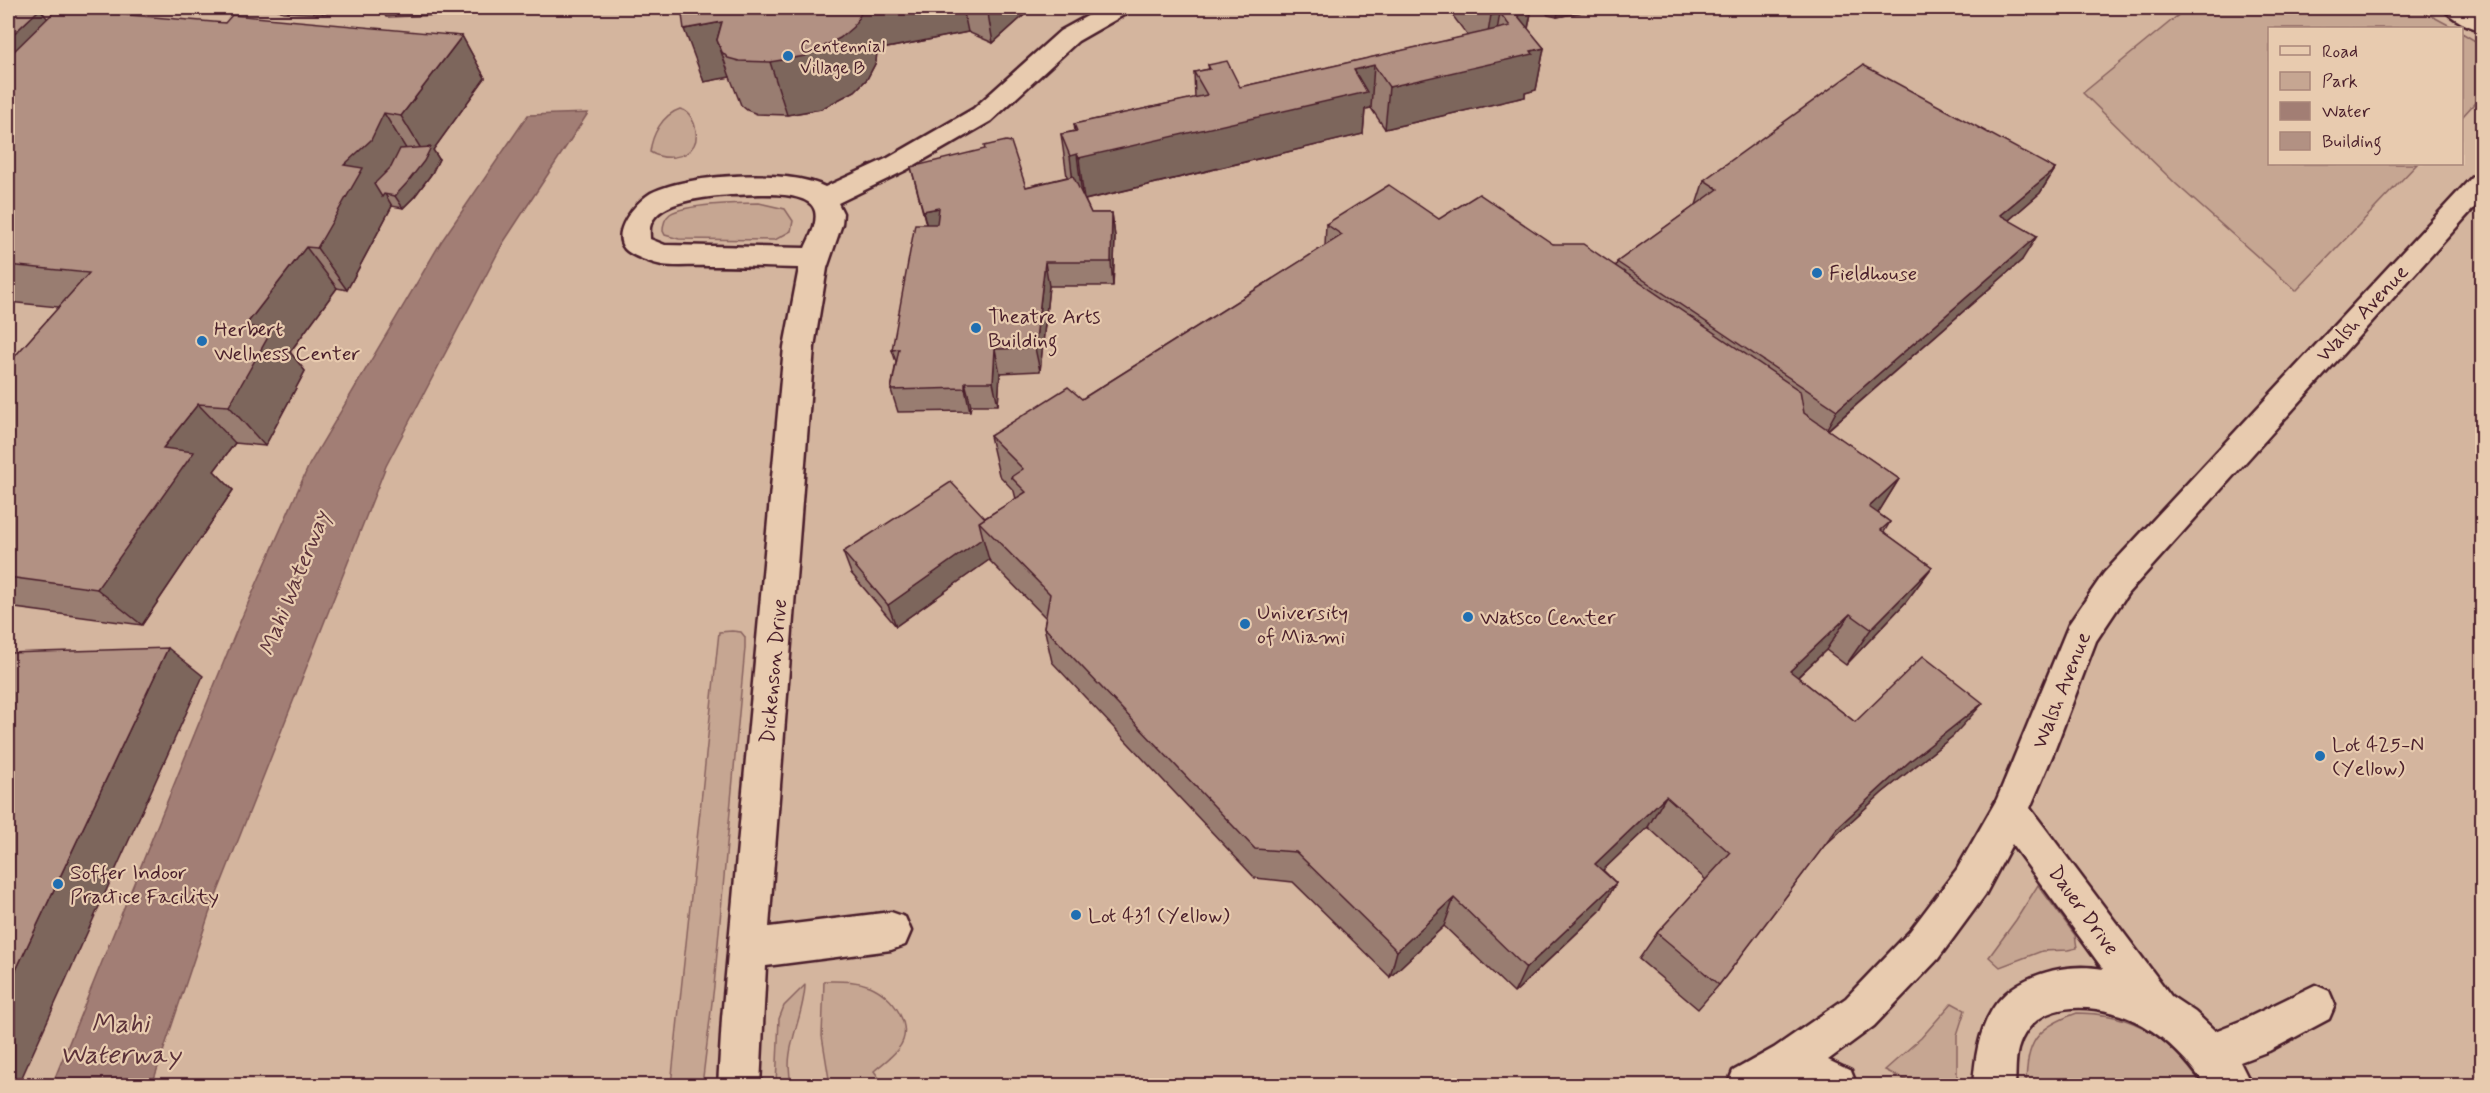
<svg xmlns="http://www.w3.org/2000/svg" width="2490" height="1093" viewBox="0 0 2490 1093" font-family="Mynerve,sans-serif">
<style>
.built{fill:#d4b59e;fill-rule:evenodd}
.green{fill:#c6a692;stroke:#88625e;stroke-width:1.5}
.water{fill:#a27e74;stroke:#7f5857;stroke-width:1.5}
.lines{fill:none;stroke-linecap:round;stroke-linejoin:round}
.minor-casing{stroke:#4a1f2b;stroke-width:5}
.minor{fill:#e8cbaf;fill-rule:evenodd}
.wall{fill:#997d71;stroke:#4a1f2b;stroke-width:1.5}
.shaded-wall{fill:#7d665c;stroke:#4a1f2b;stroke-width:1.5}
.building{fill:#b29183;stroke:#4a1f2b;stroke-width:1.5}
.poi-dot{fill:#1f6fb2;stroke:#e8cbaf;stroke-width:2}
.labels{text-anchor:middle;stroke-width:4.5;stroke-linejoin:round;paint-order:stroke}
.far-poi-label{font-size:18px;fill:#4a1f2b;stroke:#e8cbaf;text-anchor:start}
.poi-label{font-size:21px;fill:#4a1f2b;stroke:#e8cbaf;text-anchor:start}
.street-label{font-size:21px;fill:#4a1f2b;stroke:#e8cbaf}
.water-label{font-size:22px;font-style:italic;fill:#5c323a;stroke:#e8cbaf}
.near-water-label{font-size:27px;font-style:italic;fill:#5c323a;stroke:#e8cbaf}
</style>
<rect width="100%" height="100%" fill="#e2c4aa"/>
<filter id="ink" filterUnits="userSpaceOnUse"><feTurbulence type="fractalNoise" baseFrequency=".0167" numOctaves="2"/><feDisplacementMap in="SourceGraphic" scale="12" xChannelSelector="R" yChannelSelector="G"/><feConvolveMatrix kernelMatrix="1 2 1 2 8 2 1 2 1" color-interpolation-filters="sRGB"/></filter>
<g filter="url(#ink)">
<path class="built" d="M8,8H2482V1085H8ZM2270,28H2462V164H2270Z"/>
<g class="green">
<path d="M2187,8H2417L2454,28H2270V164H2417L2296,291L2176,184L2083,93Z"/>
<path d="M2462,33L2482,45V95L2462,117Z"/>
<path d="M680,109C693,111 700,134 694,145C686,160 663,160 650,152C652,135 662,115 680,109Z"/>
<path d="M759,203L785,209L793,221L791,231L775,240L679,239L665,235L663,231C663,224 665,218 670,214C685,204 740,203 759,203Z"/>
<path d="M732,631L741,632L745,637V648L714,986L702,1085H671L719,632Z"/>
<path d="M2038,885L2075,935L2077,948L2068,950L2042,951L2000,967L1989,957L2016,920Z"/>
<path d="M824,981C840,981 855,980 870,986C892,995 916,1027 898,1049C892,1057 882,1064 874,1071L884,1085H830L822,1036Z"/>
<path d="M805,985C804,1019 781,1051 792,1085H776L779,1019L784,1006Z"/>
<path d="M1952,1003L1965,1010L1957,1035V1085H1916L1885,1070L1921,1038Z"/>
<path d="M2077,1013C2136,1013 2170,1038 2202,1085H2026C2027,1042 2035,1028 2077,1013Z"/>
</g>
<path class="water" d="M588,113L503,243L386,466L209,914L152,1085H52L242,617L309,465L441,242L528,115Z"/>
<g class="lines">
<defs>
<g id="minor">
<path d="M1102,8H1131L1127,13L1078,41L991,121L906,170L838,203L843,213L842,224L827,268L814,347L769,927L891,912L905,917L911,931L905,945L891,950L766,966L760,1086H718L722,1018L784,347L799,268C769,267 738,266 708,266C693,265 677,267 662,265C653,263 631,256 625,249C610,232 636,202 651,193C686,174 790,168 825,187L888,158L973,109L1060,31ZM730,195C748,195 809,188 815,211C818,223 810,237 805,248L665,245L650,239C650,235 649,228 651,224C659,200 709,197 730,195Z"/>
<path d="M2443,8H2472L2482,13V30C2470,28 2451,19 2443,8Z"/>
<path d="M2482,174V199L2128,593L2096,641L2053,754L2030,808L2171,996L2195,1012L2215,1031L2243,1020L2315,985L2329,991L2335,1005L2329,1019L2269,1051L2240,1062L2252,1086H2206C2189,1062 2169,1040 2143,1025C2104,1003 2034,994 2018,1049C2015,1060 2016,1074 2015,1086H1973C1975,1060 1978,1033 1992,1010C2013,975 2065,962 2103,969L2012,844L1985,895L1938,959L1874,1026L1828,1060L1851,1071L1857,1086H1727L1733,1071L1774,1048L1846,998L1910,931L1957,869L1997,799L2069,624L2104,573L2472,177Z"/>
</g>
</defs>
<use href="#minor" class="minor-casing"/>
<use href="#minor" class="minor"/>
</g>
<g class="wall">
<path d="M8,8L47,19L225,23L462,36L485,78L433,150L439,159L432,173L415,196L403,208L392,206L347,290L337,288L290,352L305,371L265,446L235,443L214,471L233,490L142,625L8,607V364L59,307L8,302Z"/>
<path d="M274,8H368L323,14L283,12Z"/>
<path d="M381,8H512L502,13L386,17Z"/>
<path d="M681,8H1032L993,43L968,32L877,50L876,62L867,79L855,91L821,109L787,115L757,114L747,110L741,105L730,77L704,82Z"/>
<path d="M1447,8H1532L1528,29L1544,48L1536,90L1525,93V97L1385,129L1371,108L1365,109L1363,134L1085,200L1091,213H1112L1115,237L1113,286H1049L1040,371L1000,373L998,405H971L970,411L898,412L891,390L896,362L892,350L926,224L911,167L1026,187L1067,177L1061,134L1075,131L1074,124L1195,98L1194,72L1209,69L1208,65L1240,87L1468,36Z"/>
<path d="M1542,8H1603L1557,17L1548,15Z"/>
<path d="M2055,169L2040,193L2009,220L2022,260L1828,430L1899,479L1878,513L1890,522L1884,532L1932,567L1905,603L1846,665L1826,650L1798,677L1855,722L1953,736L1882,793L1824,846L1719,985L1698,1009L1639,959L1657,933L1706,880L1648,827L1603,870L1616,883L1600,911L1514,993L1444,926L1390,977L1293,882L1255,878L1052,662L1044,627L1046,618L989,560L896,626L851,573L843,552L985,518L1016,499L1014,491L999,475L990,436L1082,399L1325,246L1326,224L1439,219L1553,244L1616,266L1617,262L1696,205L1704,180Z"/>
</g>
<g class="shaded-wall">
<path d="M319,8H368L323,14Z"/>
<path d="M499,8H512L502,13Z"/>
<path d="M863,8H963L968,32L877,50L876,62L867,79L855,91L821,109L787,115L770,62Z"/>
<path d="M987,8H1032L993,43Z"/>
<path d="M1526,8H1532L1524,48L1513,10Z"/>
<path d="M1559,8H1603L1557,17Z"/>
<path d="M40,9L73,51L8,117V39Z"/>
<path d="M1500,13L1493,55L1484,57L1491,15Z"/>
<path d="M722,22L717,40L730,77L704,82L684,29Z"/>
<path d="M462,36L485,78L433,150L439,159L432,173L415,196L403,208L395,196L426,157L401,116Z"/>
<path d="M1544,48L1536,90L1525,93V97L1385,129L1389,87Z"/>
<path d="M1374,65L1371,108L1365,109L1363,134L1084,200L1079,158L1354,70Z"/>
<path d="M384,113L410,155L397,182L385,194L392,206L347,290L317,248L344,165Z"/>
<path d="M1077,154L1082,196L1075,198L1070,156Z"/>
<path d="M2055,169L2040,193L1987,239L2000,215Z"/>
<path d="M939,208L945,232L929,235L923,211Z"/>
<path d="M1112,213L1115,237L1113,286L1111,262Z"/>
<path d="M2037,236L2022,260L1825,432L1837,410Z"/>
<path d="M306,247L337,288L290,352L305,371L265,446L229,406L245,326Z"/>
<path d="M1045,262L1049,286L1040,371L1035,348Z"/>
<path d="M995,349L1000,373L998,405L993,382Z"/>
<path d="M965,382L971,405L970,411L965,388Z"/>
<path d="M198,404L235,443L214,471L233,490L142,625L97,589L163,448Z"/>
<path d="M1899,479L1875,518L1869,507Z"/>
<path d="M983,538L989,560L896,626L888,605Z"/>
<path d="M1932,567L1905,603L1846,665L1871,629Z"/>
<path d="M1850,614L1826,650L1768,705L1790,671Z"/>
<path d="M168,648L203,676L18,1086H8V987Z"/>
<path d="M1983,703L1953,736L1882,793L1814,855L1840,825L1910,761Z"/>
<path d="M1666,796L1648,827L1580,892L1595,864Z"/>
<path d="M1616,883L1600,911L1514,993L1526,968Z"/>
<path d="M1454,898L1444,926L1390,977L1397,951Z"/>
</g>
<g class="building">
<path d="M8,8H26L40,9L8,39Z"/>
<path d="M681,8H863V10L853,27L840,38L805,56L770,62L739,61L728,58L722,52L717,40L722,22L684,29Z"/>
<path d="M1485,8H1526L1513,10L1544,48L1531,51L1533,54L1389,87L1374,65L1354,70L1367,92L1079,158L1077,154L1070,156L1061,134L1077,131L1074,124L1207,95L1194,72L1210,69L1208,65L1227,61L1240,87L1510,26L1500,13L1491,15Z"/>
<path d="M57,9L225,23L232,15L462,36L401,116L384,113L371,140L344,165L363,168L317,248L306,247L245,326L272,330L229,406L198,404L163,448L194,452L97,589L8,577V364L89,273L8,265V57Z"/>
<path d="M1863,65L2055,169L2000,215L2037,236L1837,410L1617,262L1718,189L1704,180Z"/>
<path d="M1006,141L1011,142L1026,187L1073,176L1091,213H1112L1111,262H1045L1035,348L995,349L993,382H965V388L891,390L899,349L892,350L915,224H937L939,208L923,211L911,167L985,149L984,146Z"/>
<path d="M431,147L424,161L407,183L395,196L384,194L382,197L374,184L391,167L400,149Z"/>
<path d="M1389,185L1439,219L1479,194L1553,244H1583L1800,391L1804,413L1899,479L1869,507L1890,522L1881,530L1932,567L1871,629L1850,614L1790,671L1855,722L1923,656L1983,703L1910,761L1840,825L1719,985L1657,933L1730,853L1666,796L1595,864L1616,883L1526,968L1454,898L1397,951L1296,852L1255,849L1044,627L1050,594L979,522L1026,492L1011,477L1023,469L990,436L1068,387L1082,399L1342,235L1326,224Z"/>
<path d="M951,482L985,518L979,522L983,538L888,605L843,552Z"/>
<path d="M168,648L8,987V653Z"/>
</g>
</g>
<g class="poi-dot">
<circle cx="788" cy="56" r="6"/>
<circle cx="1817" cy="273" r="6"/>
<circle cx="976" cy="328" r="6"/>
<circle cx="202" cy="341" r="6"/>
<circle cx="1468" cy="617" r="6"/>
<circle cx="1245" cy="624" r="6"/>
<circle cx="2320" cy="756" r="6"/>
<circle cx="58" cy="884" r="6"/>
<circle cx="1076" cy="915" r="6"/>
</g>
<g class="labels">
<g class="far-poi-label">
<text x="800" y="52">Centennial<tspan x="800" dy="21">Village B</tspan></text>
</g>
<g class="poi-label">
<text x="1829" y="280">Fieldhouse</text>
<text x="988" y="323">Theatre Arts<tspan x="988" dy="24">Building</tspan></text>
<text x="214" y="336">Herbert<tspan x="214" dy="24">Wellness Center</tspan></text>
<text x="1257" y="619">University<tspan x="1257" dy="24">of Miami</tspan></text>
<text x="1480" y="624">Watsco Center</text>
<text x="2332" y="751">Lot 425-N<tspan x="2332" dy="24">(Yellow)</tspan></text>
<text x="70" y="879">Soffer Indoor<tspan x="70" dy="24">Practice Facility</tspan></text>
<text x="1088" y="922">Lot 431 (Yellow)</text>
</g>
<g class="street-label">
<text transform="translate(2362 313) rotate(-47)" y="7">Walsh Avenue</text>
<text transform="translate(773 671) rotate(-85)" y="7">Dickenson Drive</text>
<text transform="translate(2061 690) rotate(-68)" y="7">Walsh Avenue</text>
<text transform="translate(2084 910) rotate(54)" y="7">Dauer Drive</text>
</g>
<g class="water-label">
<text transform="translate(293 583) rotate(-68)" y="8">Mahi Waterway</text>
</g>
<g class="near-water-label">
<text x="120" y="1032">Mahi<tspan x="120" dy="31">Waterway</tspan></text>
</g>
</g>
<rect width="2490" height="1093" fill="none" stroke="#e8cbaf" stroke-width="30"/>
<rect x="15" y="15" width="2460" height="1063" fill="none" stroke="#4a1f2b" stroke-width="2" filter="url(#ink)"/>
<rect x="2268" y="27" width="195" height="138" fill="#e8cbaf" stroke="#a9867a" stroke-width="1.5"/>
<rect x="2280" y="46" width="30" height="9" fill="#e8cbaf" stroke="#a9867a" stroke-width="1.5"/>
<text x="2322" y="57" font-size="18" fill="#4a1f2b">Road</text>
<rect x="2280" y="72" width="30" height="18" fill="#c6a692" stroke="#a9867a" stroke-width="1.5"/>
<text x="2322" y="87" font-size="18" fill="#4a1f2b">Park</text>
<rect x="2280" y="102" width="30" height="18" fill="#a27e74" stroke="#a9867a" stroke-width="1.5"/>
<text x="2322" y="117" font-size="18" fill="#4a1f2b">Water</text>
<rect x="2280" y="132" width="30" height="18" fill="#b29183" stroke="#a9867a" stroke-width="1.5"/>
<text x="2322" y="147" font-size="18" fill="#4a1f2b">Building</text>
</svg>
